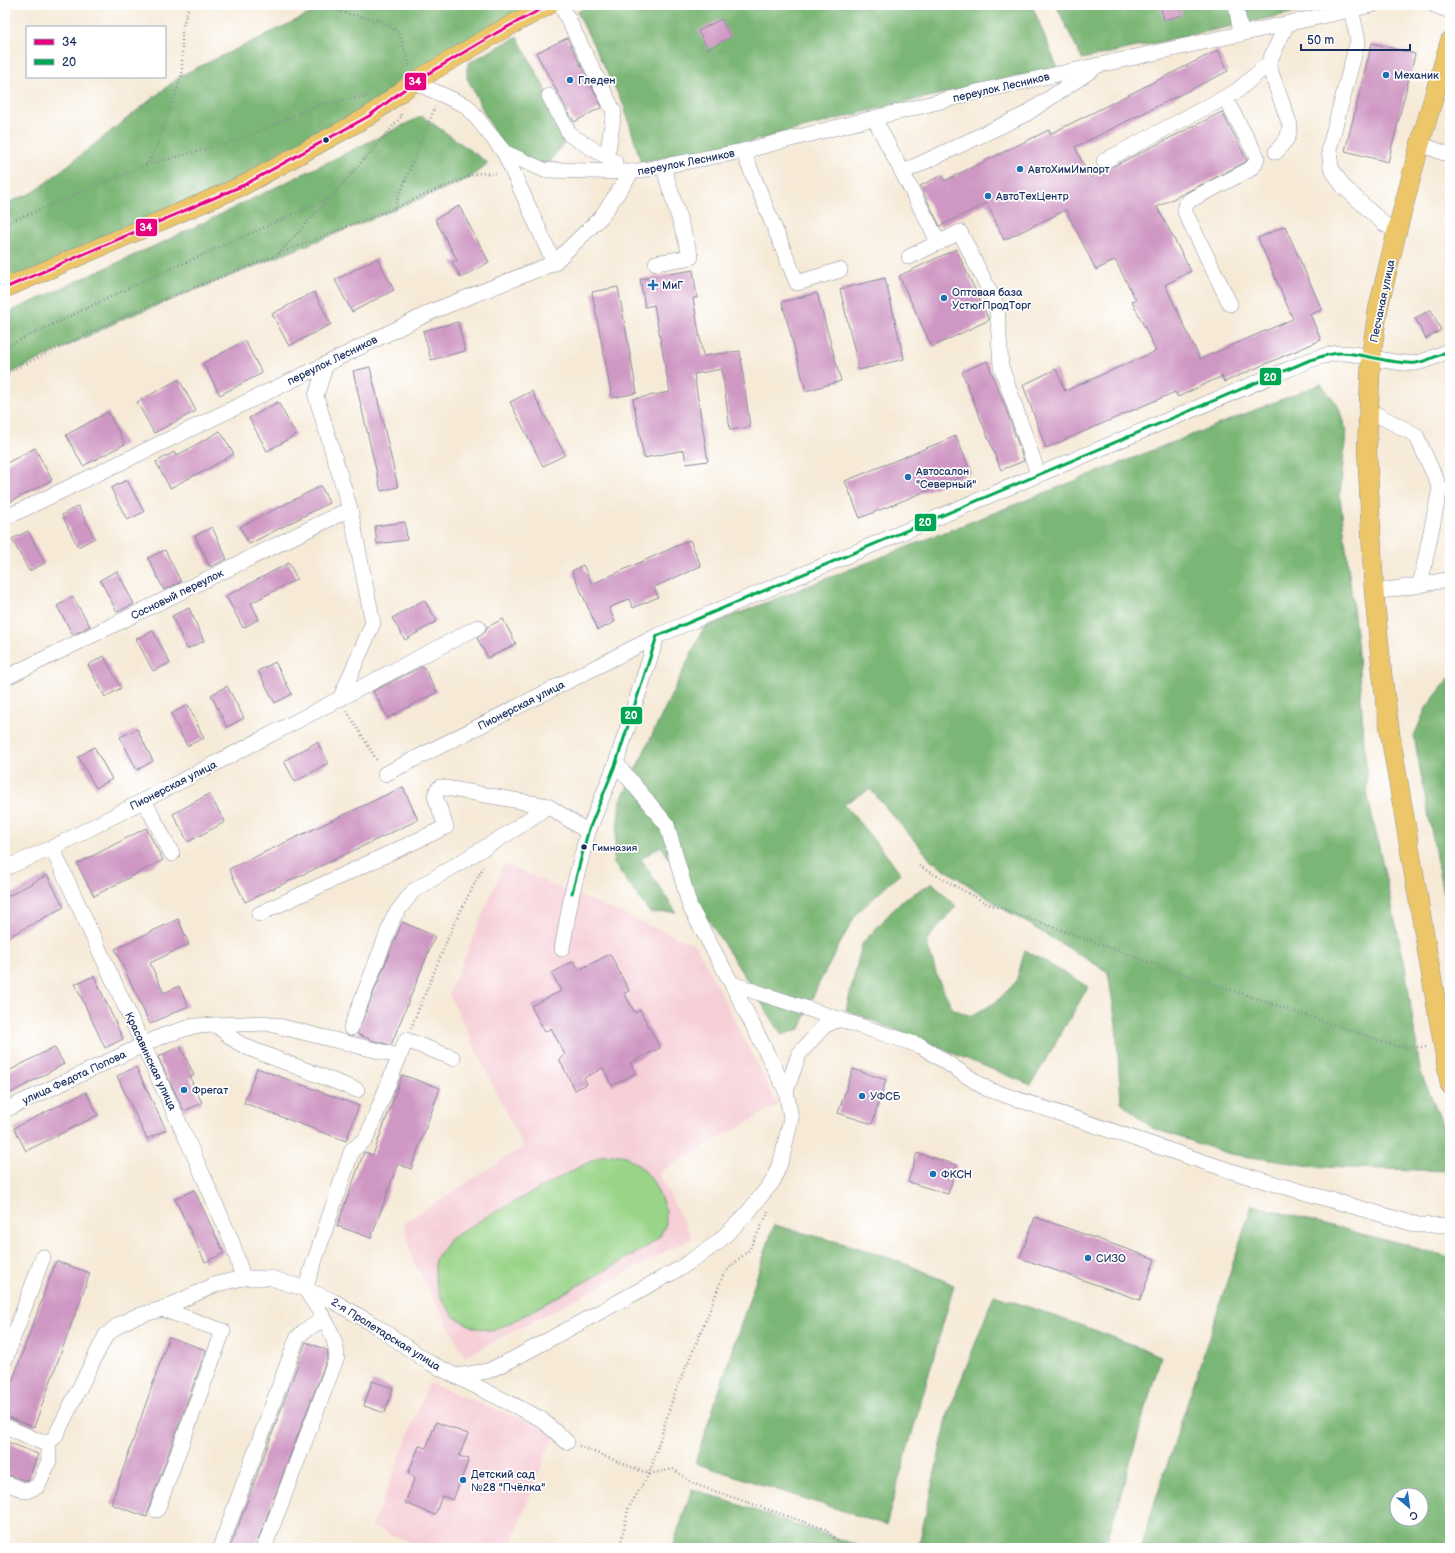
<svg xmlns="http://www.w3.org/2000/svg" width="1455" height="1553" viewBox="0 0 1455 1553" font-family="'Balsamiq Sans',sans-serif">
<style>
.built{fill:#f6cfd7}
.green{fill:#99d488;stroke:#5a8273}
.forest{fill:#7ab674;stroke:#4a7269;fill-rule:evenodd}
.building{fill:#cf97c3}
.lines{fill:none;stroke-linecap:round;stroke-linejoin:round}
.minor-casing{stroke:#888c9a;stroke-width:16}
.major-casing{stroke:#888c9a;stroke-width:20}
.path{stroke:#888c9a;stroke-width:2.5;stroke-dasharray:1 3;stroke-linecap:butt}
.minor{stroke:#fff;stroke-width:15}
.major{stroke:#ecc669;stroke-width:19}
.bus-1-casing{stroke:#fff;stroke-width:6}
.bus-2-casing{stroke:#fff;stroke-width:6}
.bus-1{stroke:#e5007d;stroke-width:3}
.bus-2{stroke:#00a651;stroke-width:3}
.poi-dot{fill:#1f6fb2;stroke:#fff;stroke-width:1.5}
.bus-dot{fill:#1b2f5e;stroke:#fff;stroke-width:1.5}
.labels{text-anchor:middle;stroke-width:3.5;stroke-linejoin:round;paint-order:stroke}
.bus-label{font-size:10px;fill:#1b2f5e;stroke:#fff;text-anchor:start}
.poi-label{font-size:11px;fill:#1b2f5e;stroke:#fff;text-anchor:start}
.street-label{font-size:11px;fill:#1b2f5e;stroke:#fff}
.line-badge{stroke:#fff;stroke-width:1.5}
.badge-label{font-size:11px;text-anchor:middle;font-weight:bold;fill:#fff}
</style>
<rect width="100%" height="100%" fill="#fff"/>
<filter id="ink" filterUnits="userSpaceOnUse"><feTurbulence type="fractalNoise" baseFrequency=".025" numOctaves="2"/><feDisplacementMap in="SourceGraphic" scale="8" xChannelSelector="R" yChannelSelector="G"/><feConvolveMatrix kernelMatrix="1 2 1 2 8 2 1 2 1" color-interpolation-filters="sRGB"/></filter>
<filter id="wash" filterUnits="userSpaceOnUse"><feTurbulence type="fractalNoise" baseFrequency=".012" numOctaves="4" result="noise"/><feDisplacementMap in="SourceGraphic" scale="16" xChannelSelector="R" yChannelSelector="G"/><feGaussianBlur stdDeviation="0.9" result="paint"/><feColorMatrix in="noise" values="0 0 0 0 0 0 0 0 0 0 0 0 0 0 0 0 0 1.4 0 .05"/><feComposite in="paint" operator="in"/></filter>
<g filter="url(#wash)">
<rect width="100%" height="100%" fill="#f6ead7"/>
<g class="built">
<path d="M504,864L696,945L778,1105L658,1173L692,1238L465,1357L412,1258L404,1223L523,1147L449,994Z"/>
<path d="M429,1383L555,1432L509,1548H425L372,1527Z"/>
</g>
<path class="green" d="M615,1154L626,1156L642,1168L653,1181L666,1210V1224L660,1236L650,1245L606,1270L512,1322L492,1331L473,1327L454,1317L441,1298L435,1278V1260L450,1239L486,1217L602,1155Z"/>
<g class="forest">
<path d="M318,5H549L303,152L5,288V204L34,192L182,75L322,8Z"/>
<path d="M590,5H1032L1057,67L868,111L745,143L641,162L624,106L577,12Z"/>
<path d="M1056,5H1328L1082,59Z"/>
<path d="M517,37L570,135L544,170L504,152L467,78V68L470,62Z"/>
<path d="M422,116L488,163L470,178L357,225L123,319L5,376V314L174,237Z"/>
<path d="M1321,384L1338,405L1346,431L1340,496L1357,642L1368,797L1405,966L1420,1070L1450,1143V1171L1318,1167L1230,1154L1152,1128L1121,1102L1116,1024L1108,972L1007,911L931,860L870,789L844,804L901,873L856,914L817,987L800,1029L782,1035L661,846L641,859L676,912L650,913L613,862L620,802L704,627Z"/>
<path d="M1450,677V933L1414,736L1426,708Z"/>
<path d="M933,883L956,906L926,941L938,979L953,1009L971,1016L996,1002L1016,982L1025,950L1088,987L1031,1085L846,1010L862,944L902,900Z"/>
<path d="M1252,1205L1450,1257V1548H1140ZM1397,1495H1421V1519H1397Z"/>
<path d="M774,1225L856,1247L906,1264L954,1285L886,1525L695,1463Z"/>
<path d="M994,1295L1097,1331L1161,1356L1105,1548H930L919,1544L948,1414Z"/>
<path d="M692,1489L865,1548H672Z"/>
</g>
<g id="blocks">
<g class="building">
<path d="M1160,5H1179L1182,15L1164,20Z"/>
<path d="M721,19L731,37L708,49L698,31Z"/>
<path d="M567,38L602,107L574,122L536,53Z"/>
<path d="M1372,43L1415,54L1388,162L1345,151Z"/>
<path d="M1218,50L1228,71L1075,147L1090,178L1222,112L1247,160L1244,163L1157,207L1191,271L1165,285L1200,359L1293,319L1258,238L1285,226L1322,310L1310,314L1321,340L1224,382L1222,376L1178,397L1175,392L1046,448L1023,385L1056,369L1065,391L1156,351L1132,301L1136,300L1115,260L1096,270L1066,210L1004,240L987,203L940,226L920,186L942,175L944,181L1049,130L1050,134Z"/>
<path d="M459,206L489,262L461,278L452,262L457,260L435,219Z"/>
<path d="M956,249L989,320L932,347L899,276Z"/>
<path d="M377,258L394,290L352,312L335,280Z"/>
<path d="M693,270L697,298H693L703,356L740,351L750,427L730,430L722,369L694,374L708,461L686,464L684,450L644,458L633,399L670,392L654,305L645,307L640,279Z"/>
<path d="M885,278L904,359L859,370L840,289Z"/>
<path d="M618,287L637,393L612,398L592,292Z"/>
<path d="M314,292L331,324L289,346L272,314Z"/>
<path d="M817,293L841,381L806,391L782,302Z"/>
<path d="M1431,310L1441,330L1426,339L1415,318Z"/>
<path d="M458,322L465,351L431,360L423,331Z"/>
<path d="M245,341L262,373L220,395L203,363Z"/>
<path d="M987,361L1005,406L1024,461L1001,470L962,372Z"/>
<path d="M370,367L398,487L381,491L353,371Z"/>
<path d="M179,379L196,411L154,433L137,402Z"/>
<path d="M532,391L565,455L543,466L510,402Z"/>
<path d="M278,402L296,435L267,451L249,418Z"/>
<path d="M108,412L125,444L83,466L66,435Z"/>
<path d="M220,431L234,454L199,474V473L170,488L156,462L174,452L176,456Z"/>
<path d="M956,436L971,473L860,518L845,481Z"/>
<path d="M35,448L52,480L10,502L5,492V464Z"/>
<path d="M127,480L144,512L127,520L111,488Z"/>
<path d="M321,486L329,503L249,544L240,527Z"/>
<path d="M78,506L95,538L78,547L62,515Z"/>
<path d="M405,522L407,540L377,544L375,526Z"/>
<path d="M212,527L227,559L210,567L195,536Z"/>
<path d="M28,531L45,563L29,571L12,539Z"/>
<path d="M690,540L701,566L654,587L658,597L633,608L629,599L609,608L615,622L598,630L572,571L583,565L592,584Z"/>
<path d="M165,550L181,582L164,590L148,558Z"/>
<path d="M289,563L297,579L251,603L259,619L243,628L226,596Z"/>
<path d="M117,571L134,604L117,612L100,580Z"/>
<path d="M73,597L90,626L73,635L57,606Z"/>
<path d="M424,600L437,621L405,640L392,618Z"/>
<path d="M189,608L204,641L187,649L172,616Z"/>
<path d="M503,619L516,644L488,658L477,638L485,632L487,627Z"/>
<path d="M153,631L170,663L153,671L136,639Z"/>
<path d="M104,656L121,688L105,697L88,665Z"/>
<path d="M275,662L292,694L275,703L258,671Z"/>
<path d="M423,666L437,692L388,718L373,691Z"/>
<path d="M227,686L244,718L227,727L211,695Z"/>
<path d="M188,705L204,738L187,746L171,714Z"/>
<path d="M137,729L153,761L137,770L120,737Z"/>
<path d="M317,742L328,763L295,782L284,761Z"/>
<path d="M94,747L112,779L96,788L78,757Z"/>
<path d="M403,787L418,820L245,902L229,869Z"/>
<path d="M209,794L225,822L188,842L173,814Z"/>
<path d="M146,828L163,860L94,896L77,864Z"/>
<path d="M47,875L64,907L5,939V898Z"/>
<path d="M178,919L189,944L150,963L164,993L179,986L188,1006L150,1024L115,949Z"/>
<path d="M402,922L435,936L391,1045L372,1040L357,1034Z"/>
<path d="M610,954L629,991L624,993L635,1013L640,1010L660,1048L630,1063L636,1073L612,1086L603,1068L584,1078L587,1084L575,1090L559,1059L565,1055L551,1028L545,1032L531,1006L561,991L552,973L574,961L579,970Z"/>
<path d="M94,976L123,1039L105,1048L75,984Z"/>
<path d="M180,1046L194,1075L190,1078L202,1103L184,1111L158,1057Z"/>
<path d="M54,1047L64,1064L5,1096V1073Z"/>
<path d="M136,1067L166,1130L147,1139L117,1076Z"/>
<path d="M257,1068L359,1106L346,1141L244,1103Z"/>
<path d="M853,1069L886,1080L872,1124L838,1113Z"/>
<path d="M402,1075L440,1088L411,1169L398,1164L371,1238L337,1226L364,1152L373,1155Z"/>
<path d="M86,1092L98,1115L26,1151L14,1128Z"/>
<path d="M917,1153L957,1165L948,1194L908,1182Z"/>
<path d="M194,1190L224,1253L205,1262L175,1199Z"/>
<path d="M1035,1217L1155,1259L1140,1300L1020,1258Z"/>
<path d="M56,1261L90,1273L34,1427L5,1416V1401Z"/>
<path d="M169,1337L206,1350L149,1507L147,1517L111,1504Z"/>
<path d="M306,1342L327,1350L328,1356L255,1548H230Z"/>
<path d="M372,1381L393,1388L385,1413L364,1406Z"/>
<path d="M436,1422L468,1434L459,1456L469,1459L453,1500L442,1496L435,1515L405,1503L415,1477L408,1474L419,1446L426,1448Z"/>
<path d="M5,1441L38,1454L28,1481H27L5,1474Z"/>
</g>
</g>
</g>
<g filter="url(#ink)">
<use href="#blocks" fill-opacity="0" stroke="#888c9a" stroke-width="1"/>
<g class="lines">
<defs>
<g id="minor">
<path d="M561,5L614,112L607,157"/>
<path d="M1236,5L1241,34"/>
<path d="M1434,5L1450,11"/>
<path d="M1351,9L1358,40L1329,149L1331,168L1343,186L1384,224L1397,231"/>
<path d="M1268,64L1290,125L1288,137L1276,152"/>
<path d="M414,82L467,106L504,152L544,170L632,172L743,151L981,91L1372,5"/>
<path d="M549,96L570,135L615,162"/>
<path d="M1225,98L1257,157L1255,164L1249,170L1190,200L1185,206V212L1230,304"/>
<path d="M874,118L939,243"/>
<path d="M1420,144L1444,153H1450"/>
<path d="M743,151L797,283L840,270"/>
<path d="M504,152L554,263"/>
<path d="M1104,161L1237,91L1268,64L1287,24"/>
<path d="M903,172L1026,114L1093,69"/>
<path d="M909,257L960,232L997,306L1001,366L1038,474"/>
<path d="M656,263L691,257L663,166"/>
<path d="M326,364L316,396L350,509L373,623L340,699"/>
<path d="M1368,410L1416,435L1440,488L1420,585"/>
<path d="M5,518L326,364L433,311L554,263L601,217L632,172"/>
<path d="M1374,592L1420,585L1450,579"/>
<path d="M5,678L350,509"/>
<path d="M616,763L667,825L690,907L732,984L921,1046L987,1089L1237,1173L1418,1225H1450"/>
<path d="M385,774L657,636"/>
<path d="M144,800L172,854"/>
<path d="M52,848L194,1155L232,1242L243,1278"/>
<path d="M5,868L52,848L478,627"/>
<path d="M259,914L446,827L435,796L437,790L440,787L548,806L588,832"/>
<path d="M562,949L572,893L588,832L616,763L657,636L1310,360C1321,357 1332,352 1343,353C1367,354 1392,365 1416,363C1428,361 1439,355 1450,350"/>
<path d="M216,1025L266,1023L399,1056"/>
<path d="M351,1028L394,916L413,891L512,831L548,806"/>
<path d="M786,1091L799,1054L824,1026L840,1019"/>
<path d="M5,1110L162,1036L194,1026L216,1025L237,1042L251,1049L357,1090"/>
<path d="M5,1360L43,1257"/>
<path d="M456,1376L488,1371L513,1359L679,1269L717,1243L745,1216L773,1181L782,1158L791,1118L786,1091L732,984"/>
<path d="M5,1426L41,1442H48L55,1437L106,1335L120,1324L134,1317L162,1309L217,1284L243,1278H271L305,1289L333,1301L373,1324L430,1363L541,1419L567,1442"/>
<path d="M5,1483L27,1491L38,1486L49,1461L48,1442"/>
<path d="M157,1510L223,1331L162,1309"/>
<path d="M220,1548L297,1338L304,1331L324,1319"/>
<path d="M264,1548L337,1357C336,1332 318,1309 305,1289L352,1150L366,1139L406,1040L453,1058"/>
</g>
<g id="major">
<path d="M1450,41L1420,144L1397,231L1378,309L1371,357L1367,449L1374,592L1382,673L1390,733L1450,1085"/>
<path d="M5,288L244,185L369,116L414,82L498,32L549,5"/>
</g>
</defs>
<use href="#minor" class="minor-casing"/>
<use href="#major" class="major-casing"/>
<g class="path">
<path d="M318,5L323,8L380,21L399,32L410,67"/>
<path d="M146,165L239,140L320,104L368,96"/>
<path d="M394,208L477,173L498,174"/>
<path d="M5,224L146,165L156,148L182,75V29L189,5"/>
<path d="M278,254L329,199"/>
<path d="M5,347L148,279L330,198L402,116L398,113"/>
<path d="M5,374L126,315L394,208L435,107"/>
<path d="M347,711L378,762"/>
<path d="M919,866L986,903L1169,969L1399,1047H1427"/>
<path d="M411,1028L453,926L483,867"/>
<path d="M579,1446L649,1474L673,1469L694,1484L825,1529L845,1548"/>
<path d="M623,1548L621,1543L628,1509L649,1474L674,1395L706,1320L724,1273L749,1250L767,1215L768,1211"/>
</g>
<use href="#minor" class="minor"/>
<use href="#major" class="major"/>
<defs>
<path id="bus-1" d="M5,288L244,185L369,116L414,82L498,32L549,5"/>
<path id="bus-2" d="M572,893L588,832L616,763L657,636L1310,360C1321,357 1332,352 1343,353C1367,354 1392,365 1416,363C1428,361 1439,355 1450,350"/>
</defs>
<use href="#bus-1" class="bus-1-casing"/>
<use href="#bus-2" class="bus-2-casing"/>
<use href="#bus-1" class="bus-1"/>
<use href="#bus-2" class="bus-2"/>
</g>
</g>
<g class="poi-dot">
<circle cx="1386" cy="75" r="4"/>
<circle cx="570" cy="80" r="4"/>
<circle cx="1020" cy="169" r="4"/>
<circle cx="988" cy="196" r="4"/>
<path d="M651 279h4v4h4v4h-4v4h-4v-4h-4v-4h4z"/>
<circle cx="944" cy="298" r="4"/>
<circle cx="908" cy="477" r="4"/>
<circle cx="184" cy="1090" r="4"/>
<circle cx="862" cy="1096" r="4"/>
<circle cx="933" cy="1174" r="4"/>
<circle cx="1088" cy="1258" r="4"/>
<circle cx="463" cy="1480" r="4"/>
</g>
<g class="bus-dot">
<circle cx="326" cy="140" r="3.5"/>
<circle cx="584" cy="847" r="3.5"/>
</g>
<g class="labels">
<g class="bus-label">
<text x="592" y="851">Гимназия</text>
</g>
<g class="poi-label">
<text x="1394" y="79">Механик</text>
<text x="578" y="84">Гледен</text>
<text x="1028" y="173">АвтоХимИмпорт</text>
<text x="996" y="200">АвтоТехЦентр</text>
<text x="662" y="289">МиГ</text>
<text x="952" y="296">Оптовая база<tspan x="952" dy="13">УстюгПродТорг</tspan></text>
<text x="916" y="475">Автосалон<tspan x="916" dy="13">"Северный"</tspan></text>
<text x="192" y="1094">Фрегат</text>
<text x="870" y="1100">УФСБ</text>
<text x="941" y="1178">ФКСН</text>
<text x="1096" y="1262">СИЗО</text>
<text x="471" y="1478">Детский сад<tspan x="471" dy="13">№28 "Пчёлка"</tspan></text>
</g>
<g class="street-label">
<text transform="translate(1001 87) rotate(-13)" y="4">переулок Лесников</text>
<text transform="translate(686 162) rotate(-11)" y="4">переулок Лесников</text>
<text transform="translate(1382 301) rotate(-78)" y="4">Песчаная улица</text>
<text transform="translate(332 360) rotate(-26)" y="4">переулок Лесников</text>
<text transform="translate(177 594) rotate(-26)" y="4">Сосновый переулок</text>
<text transform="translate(521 705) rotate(-27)" y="4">Пионерская улица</text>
<text transform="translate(173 785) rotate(-27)" y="4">Пионерская улица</text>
<text transform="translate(151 1061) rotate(65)" y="4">Красавинская улица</text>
<text transform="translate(74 1077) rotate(-25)" y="4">улица Федота Попова</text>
<text transform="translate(386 1334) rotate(32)" y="4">2-я Пролетарская улица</text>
</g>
</g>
<g class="line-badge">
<rect x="404" y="72" width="23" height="19" rx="4" fill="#e5007d"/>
<rect x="135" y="218" width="23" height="19" rx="4" fill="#e5007d"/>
<rect x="1259" y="367" width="23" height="19" rx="4" fill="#00a651"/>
<rect x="914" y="513" width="23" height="19" rx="4" fill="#00a651"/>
<rect x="620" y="706" width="23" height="19" rx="4" fill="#00a651"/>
</g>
<g class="badge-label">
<text x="415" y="85">34</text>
<text x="146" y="231">34</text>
<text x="1270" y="381">20</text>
<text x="925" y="526">20</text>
<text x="631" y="719">20</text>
</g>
<rect width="1455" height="1553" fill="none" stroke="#fff" stroke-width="20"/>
<rect x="26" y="26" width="140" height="52" fill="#ffffff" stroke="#a4acbf"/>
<rect x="34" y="39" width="20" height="6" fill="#e5007d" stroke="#a4acbf"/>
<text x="62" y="46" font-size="12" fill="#1b2f5e">34</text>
<rect x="34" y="59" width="20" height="6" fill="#00a651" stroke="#a4acbf"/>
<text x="62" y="66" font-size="12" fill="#1b2f5e">20</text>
<g transform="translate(1409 1507) rotate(151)"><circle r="19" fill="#ffffff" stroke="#a4acbf"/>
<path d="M0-3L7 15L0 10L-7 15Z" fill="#1f6fb2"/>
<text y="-6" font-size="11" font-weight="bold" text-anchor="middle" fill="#1b2f5e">С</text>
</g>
<path d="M1301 44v6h109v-6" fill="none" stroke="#1b2f5e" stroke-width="2"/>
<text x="1307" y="44" font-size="12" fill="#1b2f5e" stroke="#ffffff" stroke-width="3" paint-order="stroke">50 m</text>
</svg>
